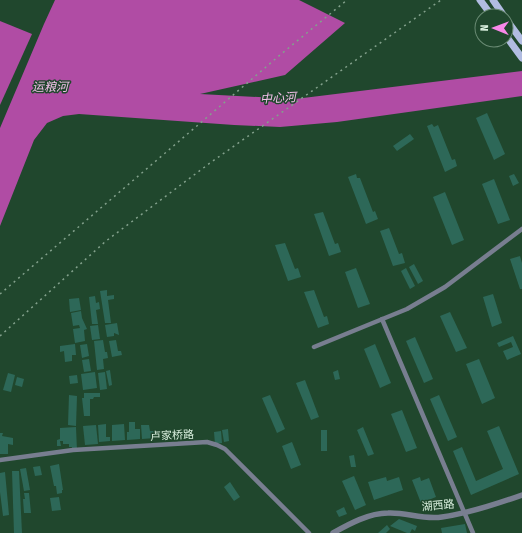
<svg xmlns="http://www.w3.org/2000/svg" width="522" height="533" viewBox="0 0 522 533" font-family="'Fira Sans Condensed','Noto Sans SC',sans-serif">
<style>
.water{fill:#b04ca4}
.building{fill:#2d6858}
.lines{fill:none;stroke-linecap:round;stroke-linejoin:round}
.minor{stroke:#787e90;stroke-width:4.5}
.tertiary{stroke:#787e90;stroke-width:5.5}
.primary{stroke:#b1bce1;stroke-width:7}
.rail{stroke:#83a18c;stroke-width:1.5;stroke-dasharray:2 4;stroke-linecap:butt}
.labels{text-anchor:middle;stroke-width:3;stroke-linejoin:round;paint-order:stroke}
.street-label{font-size:11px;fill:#daf0df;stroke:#20472d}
.water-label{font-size:12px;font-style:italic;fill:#f4c1eb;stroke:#20472d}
</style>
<rect width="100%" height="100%" fill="#20472d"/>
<g class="water">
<path d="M55,0H299L345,23L285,75L200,94L295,99L522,71V96L337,122L280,127L234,125L79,114L63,116L47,123L34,140L0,226V128L44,24Z"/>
<path d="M0,21L32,34L0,105Z"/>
</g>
<g class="building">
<path d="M487,113L505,154L494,160L476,118Z"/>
<path d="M432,124L434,127L438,125L452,160L455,159L457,166L445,172L427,126Z"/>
<path d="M410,134L414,139L397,151L393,146Z"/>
<path d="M356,174L357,178H360L373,212L375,211L378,219L366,224L348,177Z"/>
<path d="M514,174L519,183L513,186L509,176Z"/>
<path d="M494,179L510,220L498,224L482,184Z"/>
<path d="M445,192L464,240L452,245L433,197Z"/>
<path d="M323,212L335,244L338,243L341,252L329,256L314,214Z"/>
<path d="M389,228L399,254L402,253L405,263L393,266L380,231Z"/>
<path d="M285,243L295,269L298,268L301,277L288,281L275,245Z"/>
<path d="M520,256L522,263V289H520L510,259Z"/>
<path d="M414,264L423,281L418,284L409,267Z"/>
<path d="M356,268L370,304L358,308L345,272Z"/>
<path d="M406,268L415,286L410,289L401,271Z"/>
<path d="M107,290V296L114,295V299L108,300L111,323H105L100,291Z"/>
<path d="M314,290L324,317L327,316L329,324L318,328L304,292Z"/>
<path d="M493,294L502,323L492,327L483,297Z"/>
<path d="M95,296L96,303L99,302L100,309L96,310L98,324H92L89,297Z"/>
<path d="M79,298L81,310L70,312L69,299Z"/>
<path d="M81,311L82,318L87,329L84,330L85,341L75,343L73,329L80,328L79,325L73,326L71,313Z"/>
<path d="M450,312L467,348L456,352L440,316Z"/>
<path d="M117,323L119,335L114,333V336L107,337L105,325Z"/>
<path d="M98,325L100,339L92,340L90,326Z"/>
<path d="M513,336L521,354L507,360L503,351L513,347L511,342L499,347L497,343Z"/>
<path d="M415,337L433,379L424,383L406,341Z"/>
<path d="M103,340L105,352H107L108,358L103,359L104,369L97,370L94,341Z"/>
<path d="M116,340L118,351H121L122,355L112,357L109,341Z"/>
<path d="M75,344L76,355H72V361L65,362L64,351L60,352V346Z"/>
<path d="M87,344L89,356L82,358L80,345Z"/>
<path d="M375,344L391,383L380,388L364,349Z"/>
<path d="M89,359L91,371L84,372L82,360Z"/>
<path d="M479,359L495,398L482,404L466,364Z"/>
<path d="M110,370L112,385L109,386L106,371Z"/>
<path d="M338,370L340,379L335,380L333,372Z"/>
<path d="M95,372L97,388L83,390L81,374Z"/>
<path d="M105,372L107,389L100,390L98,373Z"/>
<path d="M8,373L15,375L11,392L3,390Z"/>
<path d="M77,375L78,383L70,384L69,376Z"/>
<path d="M17,377L24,379L22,387L15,385Z"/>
<path d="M305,380L319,417L311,420L296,383Z"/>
<path d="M84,393H100V397H94L93,399H90V416H84L82,398H84Z"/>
<path d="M69,395L77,396L76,426L68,425Z"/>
<path d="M270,395L285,429L277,433L262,398Z"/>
<path d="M439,395L457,437L448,441L430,399Z"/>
<path d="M402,410L417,448L406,452L391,414Z"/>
<path d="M129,422H135V429H140V439L127,440V432H129Z"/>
<path d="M106,424V437H110V441L99,442L98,425Z"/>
<path d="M124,424L125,440L112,441V425Z"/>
<path d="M96,425L98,444L85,445L83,426Z"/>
<path d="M141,425H149L150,431H155V438L142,439Z"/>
<path d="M499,426L519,474L471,495L453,451L462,447L476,481L503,469L487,431Z"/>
<path d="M76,427L77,451H72V447H69V444H63V441H60L61,446H57V440L60,439V428Z"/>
<path d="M363,427L374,454L368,456L357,430Z"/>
<path d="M228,429L229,441L224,442L222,430Z"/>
<rect x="321" y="430" width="6" height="21"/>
<path d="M221,431L222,443L215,444L214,432Z"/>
<path d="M0,433H3L2,436L13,438V445L8,444V454H0Z"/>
<path d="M292,442L301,465L291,469L282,446Z"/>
<path d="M354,455L356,467H351L349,456Z"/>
<path d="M59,464L63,490H62V493L57,494L56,486H54L50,466Z"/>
<path d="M40,466L42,475L35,476L33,467Z"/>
<path d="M26,468L30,490L24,491L20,469Z"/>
<path d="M12,471H19L22,533H14Z"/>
<path d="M5,472L9,515L3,516L0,492V473Z"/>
<path d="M354,476L366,505L355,510L342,481Z"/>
<path d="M386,477L387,481L399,477L403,490L374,500L368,482Z"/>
<path d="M420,477L421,481L429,478L436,497L421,503L412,480Z"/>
<path d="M230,482L240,497L234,501L224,487Z"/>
<path d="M24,493H29L31,513H24L23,499H25Z"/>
<path d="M59,497L61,510L52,511L50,498Z"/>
<path d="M344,507L347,514L339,517L336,511Z"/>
<path d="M399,519L417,526L415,531L412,529L410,533H407L390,526Z"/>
<path d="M465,524L467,533H442L441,528Z"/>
<path d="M387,525L390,529L386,533H378Z"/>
</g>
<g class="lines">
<g class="minor">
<path d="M382,319L473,533"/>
<path d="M314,347L407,309L445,287L522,229"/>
<path d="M0,460L73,450L207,442L217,445L225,449L309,533"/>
</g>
<path class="tertiary" d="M333,533C349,524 369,513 388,513C406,512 423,520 442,517C469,513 497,504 522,495"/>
<g class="primary">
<path d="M480,0L492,16"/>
<path d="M493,0L504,16"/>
<path d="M506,19L522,41"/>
<path d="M506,36L522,58"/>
</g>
<g class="rail">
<path d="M0,294L280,55L347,0"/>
<path d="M0,336L106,241L210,163L441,0"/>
</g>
</g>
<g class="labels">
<g class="street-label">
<text transform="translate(172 435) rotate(-3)" y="4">卢家桥路</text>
<text transform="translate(438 505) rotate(-5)" y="4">湖西路</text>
</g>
<g class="water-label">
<text x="50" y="91">运粮河</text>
<text transform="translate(278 98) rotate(-3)" y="4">中心河</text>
</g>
</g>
<g transform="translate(494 28) rotate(271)"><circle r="19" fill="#20472d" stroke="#6a8b74"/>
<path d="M0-3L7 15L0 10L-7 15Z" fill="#f988e9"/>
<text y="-6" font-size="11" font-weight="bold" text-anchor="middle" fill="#daf0df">N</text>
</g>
</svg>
